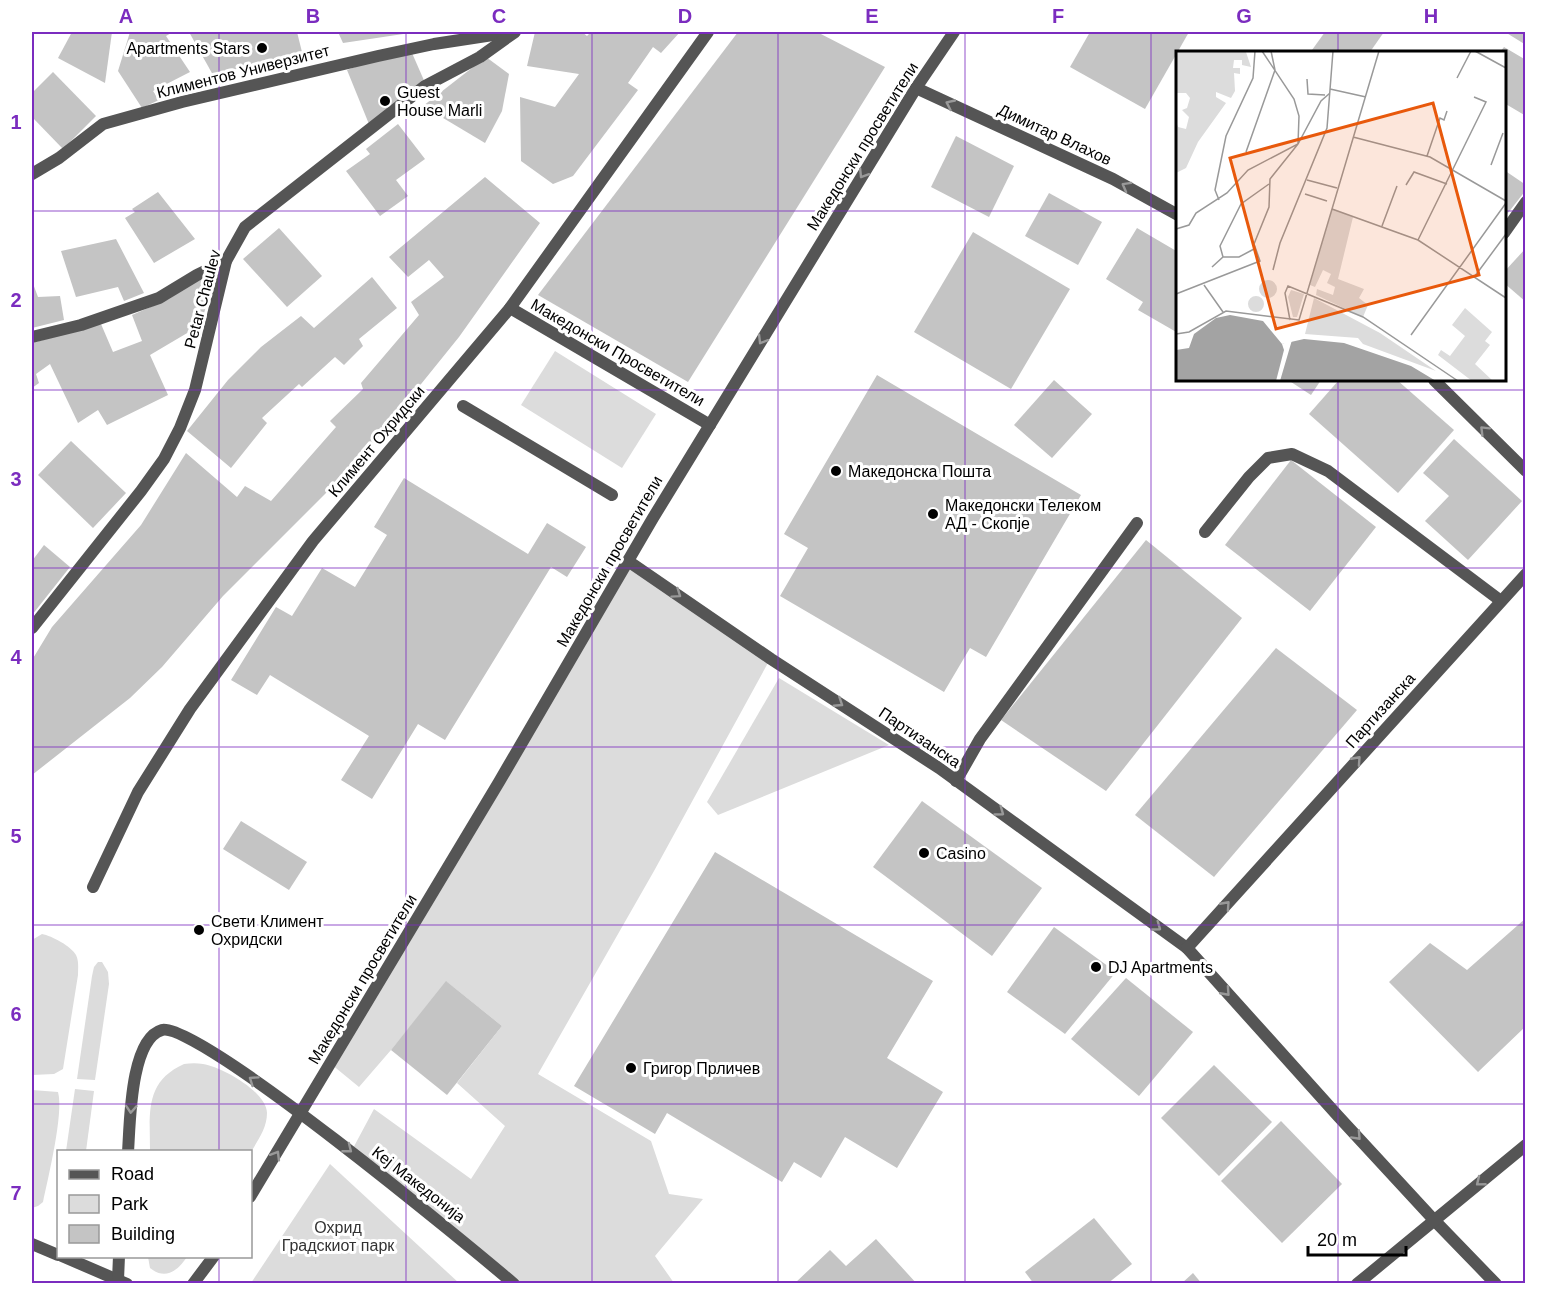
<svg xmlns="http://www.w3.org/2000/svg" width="1557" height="1315" viewBox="0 0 1557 1315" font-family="Arial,sans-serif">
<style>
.green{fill:#dcdcdc}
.building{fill:#c4c4c4}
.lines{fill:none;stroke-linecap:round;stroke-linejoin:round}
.lane{stroke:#555;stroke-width:12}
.street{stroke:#555;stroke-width:12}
.oneway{stroke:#999}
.grid{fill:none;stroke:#7b2cbf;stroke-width:1.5;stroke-opacity:0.55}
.poi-dot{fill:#000;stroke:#fff;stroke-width:2}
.labels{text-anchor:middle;stroke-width:6;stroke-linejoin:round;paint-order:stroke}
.poi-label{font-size:16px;fill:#000;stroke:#fff;text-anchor:start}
.street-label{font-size:16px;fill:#000;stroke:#fff}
.park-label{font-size:16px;fill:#333;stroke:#fff}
.inset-road{fill:none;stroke:#999;stroke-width:1.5}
.view{fill:#e8590c;fill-opacity:0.15;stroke:#e8590c;stroke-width:3}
.inset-edge{fill:none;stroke:#000;stroke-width:3}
.neatline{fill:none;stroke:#7b2cbf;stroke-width:2}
.grid-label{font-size:20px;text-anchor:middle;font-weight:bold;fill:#7b2cbf}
</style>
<rect width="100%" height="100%" fill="#fff"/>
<g class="green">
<path d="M555,351L656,414L622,468L521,405Z"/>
<path d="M627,566L769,661L654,871L538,1074L651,1141L669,1194L703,1199L655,1256L674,1283H514L351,1152L374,1109L471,1179L505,1126L457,1083L502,1026L447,982L391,1050L359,1087L331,1064Z"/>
<path d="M779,678L889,745L718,815L707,802Z"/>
<path d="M42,934C52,936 71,946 76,955C79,961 78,968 78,975L63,1069L54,1074L32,1075V940Z"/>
<path d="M98,962H102L108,972L109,984L95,1080L77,1079L92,976L94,967Z"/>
<path d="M184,1064C191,1063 197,1063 203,1064C222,1067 267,1092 267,1113C267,1128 258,1140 251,1152L150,1151C150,1114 144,1082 184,1064Z"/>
<path d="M75,1089L94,1091L86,1151H66Z"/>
<path d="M32,1090L58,1092C64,1113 48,1178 43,1202L38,1206L32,1208Z"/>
<path d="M330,1164L459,1283H251Z"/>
<path d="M148,1257V1256L187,1257C178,1270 166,1281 150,1268Z"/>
</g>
<g class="building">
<path d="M72,32H112L105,83L58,58Z"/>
<path d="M130,32H173L166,36L190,72L153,91L159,100L142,108L118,71Z"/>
<path d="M189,32H297L302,52L213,75Z"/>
<path d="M338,32H409L410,33L343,43Z"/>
<path d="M535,32H582L587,36L591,32H680L661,53L653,47L628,83L638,90L573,176L553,184L521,161L520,97L555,107L579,74L527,66Z"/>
<path d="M738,32H817L885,67L688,382L538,295Z"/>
<path d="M1090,32H1189L1145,109L1070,67Z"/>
<path d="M1325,32H1384L1370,52H1316L1312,50Z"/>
<path d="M1505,32H1526V45Z"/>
<path d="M1504,47L1526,60V116L1504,103V52H1500Z"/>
<path d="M412,53L426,85L371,129L347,70L374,60Z"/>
<path d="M486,57L509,74L502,111L485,143L423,106Z"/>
<path d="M53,72L96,116L63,149L32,117V93Z"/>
<path d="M398,124L425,159L396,180L408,196L380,216L346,171L370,154L366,149Z"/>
<path d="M956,136L1014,166L989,217L931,187Z"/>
<path d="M1504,170L1526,185V190L1504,218Z"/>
<path d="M485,177L540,223L459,337L363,456L223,596L162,667L130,698L32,775V660L52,627L141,525L186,453L237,497L245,486L271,501L336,427L330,421L363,389L361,383L419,315L411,302L444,277L429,260L408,277L389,257Z"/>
<path d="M158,192L195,239L154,263L125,218L135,212L132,209Z"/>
<path d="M1049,193L1102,222L1078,265L1025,236Z"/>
<path d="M279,228L322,276L287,307L243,259Z"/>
<path d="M1137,228L1178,252V333L1138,310L1143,302L1106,279Z"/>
<path d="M973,232L1070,289L1011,389L914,332Z"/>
<path d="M116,239L144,293L124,301L118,287L76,297L61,251Z"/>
<path d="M1526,248V302L1504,283V272Z"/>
<path d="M203,276L212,286L197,337L194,329L150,355L168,395L107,425L98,410L78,423L50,364L36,374L39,383L32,388V343L101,324L113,352L142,341L132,315L169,299Z"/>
<path d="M372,277L397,308L359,339L363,346L344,365L335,357L302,387L299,384L262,418L267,423L231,468L187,431L228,380L261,347L301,316L314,328Z"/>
<path d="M32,281L38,297L60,296L64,320L32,328Z"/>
<path d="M877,375L1081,495L986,657L970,648L944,692L780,596L808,548L784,534Z"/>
<path d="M1054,380L1092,414L1052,458L1014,425Z"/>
<path d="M1288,380H1321L1311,395Z"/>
<path d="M1339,380H1397L1454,430L1398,493L1309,414Z"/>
<path d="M1454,439L1522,501L1468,560L1425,521L1449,496L1423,473Z"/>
<path d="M71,441L126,493L93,528L38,475Z"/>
<path d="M1291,460L1376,527L1310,611L1225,545Z"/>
<path d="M404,478L528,554L547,523L586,547L567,577L551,567L445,740L418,724L372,799L341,780L369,736L270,675L257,695L231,680L276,607L292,616L322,568L355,587L387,535L374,527Z"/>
<path d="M1146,540L1242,618L1106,791L1001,720Z"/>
<path d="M44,545L70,567L32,615V561Z"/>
<path d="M1276,648L1357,710L1214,877L1135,815Z"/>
<path d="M922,801L1042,888L992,956L873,867Z"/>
<path d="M241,821L307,862L289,890L223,849Z"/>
<path d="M715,852L933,981L887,1058L943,1092L897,1168L845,1137L821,1178L794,1162L782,1182L667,1113L655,1134L574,1086Z"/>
<path d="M1526,918V1026L1478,1072L1389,982L1430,943L1467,970Z"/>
<path d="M1054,927L1116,972L1065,1034L1007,992Z"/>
<path d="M1126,978L1193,1032L1139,1096L1071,1039Z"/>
<path d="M446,981L502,1026L447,1095L391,1050Z"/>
<path d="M1214,1065L1272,1122L1219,1176L1161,1118Z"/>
<path d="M1281,1121L1342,1184L1282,1243L1221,1181Z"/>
<path d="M1094,1218L1132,1264L1107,1284H1034L1025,1272Z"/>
<path d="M876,1239L917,1284H794L830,1250L846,1266Z"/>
<path d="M1193,1273L1202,1284H1181Z"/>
</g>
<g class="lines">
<g class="lane">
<path d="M1205,532L1249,477L1268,458L1292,454L1328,471L1501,601"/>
<path d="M956,781L980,739L1137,523"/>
</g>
<g class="street">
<path d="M916,88L1113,179L1178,215"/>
<path d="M32,174L59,158L103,124L182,102L378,56L434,44L512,32"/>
<path d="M1504,233L1526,202"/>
<path d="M510,308L710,425"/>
<path d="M32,337L81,325L159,298L197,275L226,261"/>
<path d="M1434,380L1526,471"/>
<path d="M463,406L612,495"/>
<path d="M628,561L771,659L939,768L1187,948L1338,1116L1434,1220L1496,1284"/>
<path d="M32,628L141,491L164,459L180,428L195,390L226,261L245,227L425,86L480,57L515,32"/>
<path d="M93,887L138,792L190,709L313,541L510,308L708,32"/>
<path d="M1187,948L1526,574"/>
<path d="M128,1152C130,1124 130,1039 162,1030C197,1020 473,1249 514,1284"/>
<path d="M250,1197L499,782L653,518L916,88L954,32"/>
<path d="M32,1244L58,1255"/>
<path d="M62,1256L127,1284"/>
<path d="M118,1280L119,1256"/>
<path d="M193,1284L214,1256"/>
<path d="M1357,1284L1526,1145"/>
</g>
</g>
<defs><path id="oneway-chevron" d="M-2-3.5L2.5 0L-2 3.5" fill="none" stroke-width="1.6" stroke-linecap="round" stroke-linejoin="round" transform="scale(1.5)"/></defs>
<g class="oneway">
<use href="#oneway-chevron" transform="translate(950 104) rotate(-155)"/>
<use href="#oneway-chevron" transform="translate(863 174) rotate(122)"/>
<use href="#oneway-chevron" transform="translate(1126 186) rotate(-151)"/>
<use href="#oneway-chevron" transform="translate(762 340) rotate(121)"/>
<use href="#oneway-chevron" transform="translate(1484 430) rotate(-135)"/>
<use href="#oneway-chevron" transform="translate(677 594) rotate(35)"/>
<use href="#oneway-chevron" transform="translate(839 703) rotate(33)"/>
<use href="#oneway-chevron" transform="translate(1357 760) rotate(-48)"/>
<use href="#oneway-chevron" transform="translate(1000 812) rotate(36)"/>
<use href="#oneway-chevron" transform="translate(1226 905) rotate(-48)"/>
<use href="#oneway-chevron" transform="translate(1157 927) rotate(36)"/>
<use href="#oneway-chevron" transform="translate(1226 992) rotate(48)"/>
<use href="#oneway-chevron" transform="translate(253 1080) rotate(-145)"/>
<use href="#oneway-chevron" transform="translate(131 1109) rotate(94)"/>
<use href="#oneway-chevron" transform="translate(1357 1136) rotate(47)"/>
<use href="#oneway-chevron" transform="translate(348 1149) rotate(38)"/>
<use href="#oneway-chevron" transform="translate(276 1155) rotate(-59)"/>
<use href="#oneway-chevron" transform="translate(1480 1182) rotate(141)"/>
</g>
<path class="grid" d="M219,32V1152M406,32V1284M592,32V1284M778,32V1284M965,32V1284M1151,32V1284M1338,32V52M32,211H1178M1504,211H1526M1338,380V1284M32,390H1526M32,568H1526M32,747H1526M32,925H1526M32,1104H1526M219,1256V1284"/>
<g class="poi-dot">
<circle cx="262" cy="48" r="6"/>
<circle cx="385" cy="101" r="6"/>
<circle cx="836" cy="471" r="6"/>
<circle cx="933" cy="514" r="6"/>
<circle cx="924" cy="853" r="6"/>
<circle cx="199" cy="930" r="6"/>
<circle cx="1096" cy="967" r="6"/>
<circle cx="631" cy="1068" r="6"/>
</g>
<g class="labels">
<g class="poi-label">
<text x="250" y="54" text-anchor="end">Apartments Stars</text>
<text x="397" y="98">Guest<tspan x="397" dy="18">House Marli</tspan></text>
<text x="848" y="477">Македонска Пошта</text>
<text x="945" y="511">Македонски Телеком<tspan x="945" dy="18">АД - Скопје</tspan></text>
<text x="936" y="859">Casino</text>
<text x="211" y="927">Свети Климент<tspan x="211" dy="18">Охридски</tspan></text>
<text x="1108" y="973">DJ Apartments</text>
<text x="643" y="1074">Григор Прличев</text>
</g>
<g class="street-label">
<text transform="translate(243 71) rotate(-14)" y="6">Климентов Универзитет</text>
<text transform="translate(1055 134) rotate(25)" y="6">Димитар Влахов</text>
<text transform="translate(862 146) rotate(-58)" y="6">Македонски просветители</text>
<text transform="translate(202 299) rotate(-75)" y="6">Petar Chaulev</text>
<text transform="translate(618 352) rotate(30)" y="6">Македонски Просветители</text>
<text transform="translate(376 441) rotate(-50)" y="6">Климент Охридски</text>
<text transform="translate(609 561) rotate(-60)" y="6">Македонски просветители</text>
<text transform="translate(1380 710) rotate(-48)" y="6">Партизанска</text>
<text transform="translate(920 737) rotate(34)" y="6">Партизанска</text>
<text transform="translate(362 979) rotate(-59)" y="6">Македонски просветители</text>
<text transform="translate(419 1184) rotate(38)" y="6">Кеј Македонија</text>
</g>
<g class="park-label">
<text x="338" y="1233">Охрид<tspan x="338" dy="18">Градскиот парк</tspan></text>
</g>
</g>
<g transform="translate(1176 51)">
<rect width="330" height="330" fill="#fff"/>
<path d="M0,0L70,1L75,16L66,14V9H58L57,17H64V23L58,22L59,40L55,47L40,41V46L50,52L22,91L10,117L0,122V70L2,76L10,78L13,66L6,59L11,57L14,47L10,42H0ZM156,158L177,166L162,228L188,238L183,247L192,254L187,266L140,244L141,238L157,244L159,236L151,232L155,223L147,219L139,236L134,234ZM83 238a9 9 0 1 1 18 0a9 9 0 1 1-18 0ZM115,239L128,243L121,266H117L112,246ZM72 253a8 8 0 1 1 16 0a8 8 0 1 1-16 0ZM138,247L204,282L260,320L187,293L182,287L129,283ZM289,257L316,281L309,290L314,294L299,313L317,330H296L262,304L265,299L274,305L289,285L276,274Z" fill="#dcdcdc"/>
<path d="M54,264L87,270L106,293L128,288L168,292L235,315L260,330H0V299L13,297L18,283L40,267Z" fill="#a3a3a3"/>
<path d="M116,289L104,330H100L108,299L106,293Z" fill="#fff"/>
<path class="inset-road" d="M299,0L330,17M281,27L295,0M131,28L132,43L149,44M154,38L190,46M177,86L254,106L330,150M70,101L99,19L95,0M251,105L264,67L268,69L271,60M315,114L327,82M131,129L161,137M230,134L238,121L271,133M129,143L151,150M43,149L39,139L50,85L77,27L79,0M156,158L242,189L330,247M206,175L221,135M0,178L13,174L20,162L51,142L72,119L122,93L145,50L154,42M242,189L310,51L298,46M47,206L44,195L65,153L93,133M36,216L47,206H63L78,198M97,219L104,192L151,77L157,0M299,225L330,183M28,234L47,261M0,243L84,210L78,193L93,156L94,128L122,93L123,65L118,48L86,0M114,269L109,242L112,235L187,266L282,330M0,283L13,281L50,260L123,269L203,0M235,284L330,152"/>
<path class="view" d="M257,52L303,224L100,278L54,107Z"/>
<rect width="330" height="330" class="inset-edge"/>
</g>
<rect width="1557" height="1315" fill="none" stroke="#ffffff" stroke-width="66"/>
<rect x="57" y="1150" width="195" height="108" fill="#ffffff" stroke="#999999" stroke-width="1.5"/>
<rect x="69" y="1170" width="30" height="9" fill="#555555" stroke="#999999" stroke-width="1.5"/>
<text x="111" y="1180" font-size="18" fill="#000000">Road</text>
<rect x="69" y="1195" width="30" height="18" fill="#dcdcdc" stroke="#999999" stroke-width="1.5"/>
<text x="111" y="1210" font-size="18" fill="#000000">Park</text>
<rect x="69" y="1225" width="30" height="18" fill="#c4c4c4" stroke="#999999" stroke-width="1.5"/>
<text x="111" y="1240" font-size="18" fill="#000000">Building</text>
<path d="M1308 1246v9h98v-9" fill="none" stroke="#000000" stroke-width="3"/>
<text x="1317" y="1246" font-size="18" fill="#000000" stroke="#ffffff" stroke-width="4.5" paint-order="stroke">20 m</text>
<rect x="33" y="33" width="1491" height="1249" class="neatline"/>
<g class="grid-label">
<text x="126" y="23">A</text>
<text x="313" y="23">B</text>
<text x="499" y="23">C</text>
<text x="685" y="23">D</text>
<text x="872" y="23">E</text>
<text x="1058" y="23">F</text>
<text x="1244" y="23">G</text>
<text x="1431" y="23">H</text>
<text x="16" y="129">1</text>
<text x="16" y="307">2</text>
<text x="16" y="486">3</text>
<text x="16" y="664">4</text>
<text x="16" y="843">5</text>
<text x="16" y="1021">6</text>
<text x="16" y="1200">7</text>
</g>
</svg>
